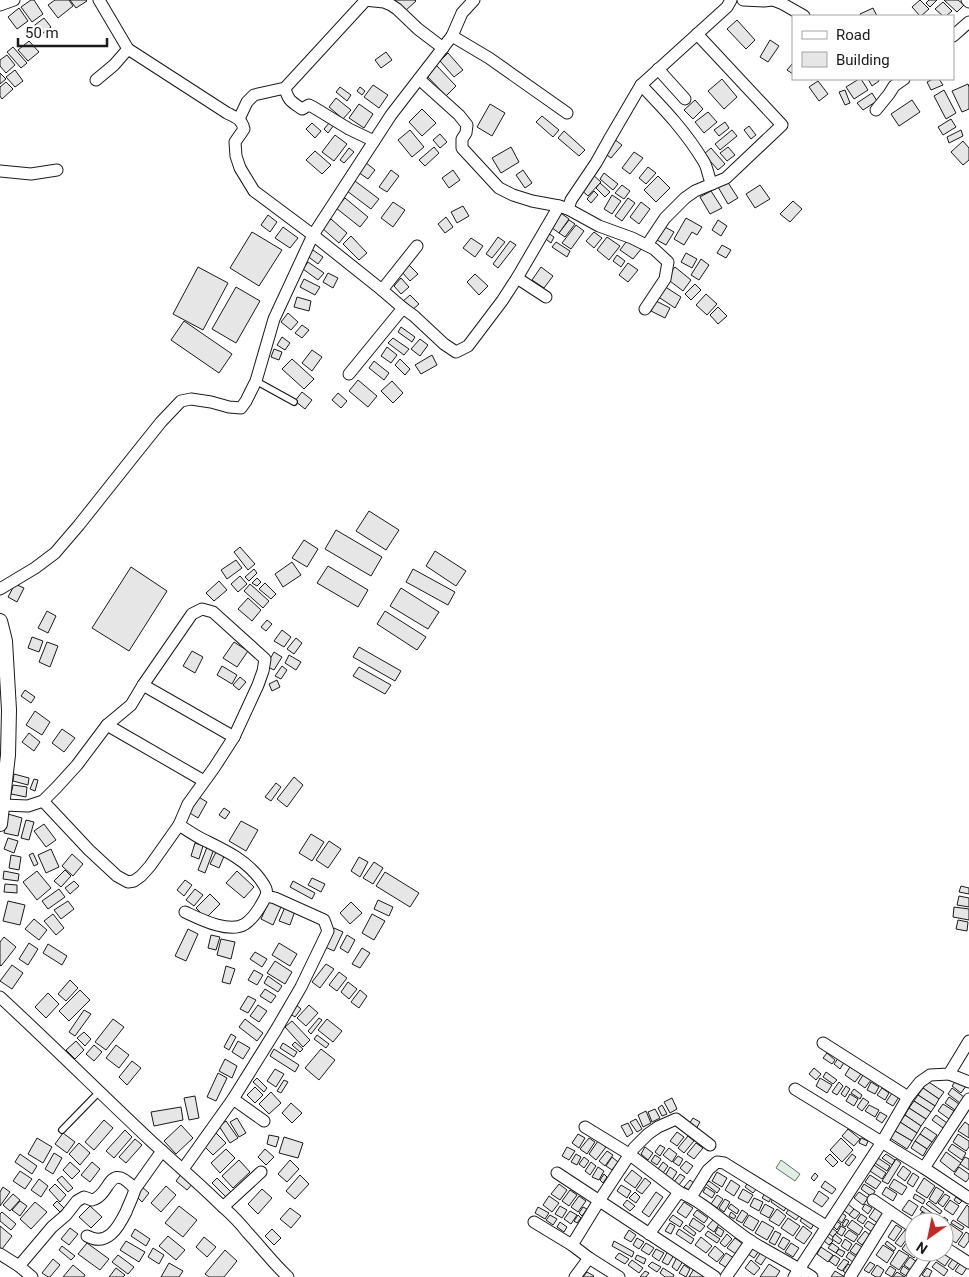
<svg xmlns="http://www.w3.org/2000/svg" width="969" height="1277" viewBox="0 0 969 1277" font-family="Roboto,sans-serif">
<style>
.green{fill:#e0efe3;stroke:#6a6a6a}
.building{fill:#e6e6e6;stroke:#1a1a1a}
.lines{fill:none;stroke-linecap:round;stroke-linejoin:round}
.service-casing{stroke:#1a1a1a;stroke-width:8}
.minor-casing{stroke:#1a1a1a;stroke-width:13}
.tertiary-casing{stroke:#1a1a1a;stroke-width:16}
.service{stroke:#fff;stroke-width:5.5}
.minor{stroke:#fff;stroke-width:11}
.tertiary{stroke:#fff;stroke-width:14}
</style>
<rect width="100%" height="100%" fill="#fff"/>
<path class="green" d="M781,1160L800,1174L795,1181L776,1168Z"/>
<g class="building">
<path d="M31,0H34L43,14L32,22L21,7Z"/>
<path d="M55,0H69L73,6L58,18L48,5Z"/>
<path d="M70,0H86L87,1L76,8Z"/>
<path d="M395,0H415L416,1L405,11Z"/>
<path d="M920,0L929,9L921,16H920L912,7Z"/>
<path d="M929,0H937L930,7L926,3Z"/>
<path d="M944,0H958L964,5L957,12Z"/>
<path d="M943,2L952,11L946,16H943L935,9Z"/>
<path d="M19,8L28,21L17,29L8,17Z"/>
<path d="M873,8L877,16H861L860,14Z"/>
<path d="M44,18L51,27L38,37L31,28Z"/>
<path d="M737,20L755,40L746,49L727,29Z"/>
<path d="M770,40L779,46L768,62L760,57Z"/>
<path d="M29,41L39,52L28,61L18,50Z"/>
<path d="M13,47L27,63L21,68L7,52Z"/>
<path d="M386,52L392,60L381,68L375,60Z"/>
<path d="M448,53L463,70L454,77L440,61Z"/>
<path d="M7,55L15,65L6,73L0,66V60Z"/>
<path d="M793,63V74L787,70Z"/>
<path d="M436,65L456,86L446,96L426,75Z"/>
<path d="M15,70L23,81L15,87L6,77Z"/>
<path d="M0,73L6,79L0,84Z"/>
<path d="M722,79L737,97L724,109L708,91Z"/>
<path d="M859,79H861L868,90L854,99L846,87Z"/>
<path d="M868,79H878L879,81L872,86Z"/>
<path d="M933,79H939L943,85L931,90L927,82Z"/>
<path d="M818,81L828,94L819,101L809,87Z"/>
<path d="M6,82L13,89L2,99L0,96V87Z"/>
<path d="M968,84L969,87V109L962,112L952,91Z"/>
<path d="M373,85L388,95L379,108L364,97Z"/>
<path d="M340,87L351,95L347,101L336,92Z"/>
<path d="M360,87L365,91L362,95L357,91Z"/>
<path d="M845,90L850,103L845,105L839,92Z"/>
<path d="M944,90L956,113L946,119L934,96Z"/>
<path d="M872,93L877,101L863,110L857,103Z"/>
<path d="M336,98L351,110L343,119L329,107Z"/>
<path d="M695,100L703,109L693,119L684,110Z"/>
<path d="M912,100L920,112L899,126L891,114Z"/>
<path d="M359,104L373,114L364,128L349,118Z"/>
<path d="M490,104L505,113L492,136L477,127Z"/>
<path d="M422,109L436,123L422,136L409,122Z"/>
<path d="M708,112L717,122L704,133L695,122Z"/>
<path d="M542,116L559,130L553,137L536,122Z"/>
<path d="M951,119L956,127L943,135L938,127Z"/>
<path d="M330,122L334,125L328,133L324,129Z"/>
<path d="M725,122L729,128L719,136L714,130Z"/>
<path d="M312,123L321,131L315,138L306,129Z"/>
<path d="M749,126L756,135L751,139L744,130Z"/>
<path d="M410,130L424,147L412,157L398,140Z"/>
<path d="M732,130L737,136L720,150L715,144Z"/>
<path d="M961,130L963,136L949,143L947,137Z"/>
<path d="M564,131L585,150L579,156L558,138Z"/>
<path d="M440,134L447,142L440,148L433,140Z"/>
<path d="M335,135L347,144L334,161L322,152Z"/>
<path d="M614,139L622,145L611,158L603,152Z"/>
<path d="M963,141L969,148V160L963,165L951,152Z"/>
<path d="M434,147L439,153L425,166L419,160Z"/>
<path d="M511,147L519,162L501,173L492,158Z"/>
<path d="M728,147L735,155L727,161L720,153Z"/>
<path d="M349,148L354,152L344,163L340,160Z"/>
<path d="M711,148L725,164L718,170L704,154Z"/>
<path d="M315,151L331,165L322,174L306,160Z"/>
<path d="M634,152L643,158L630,174L622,168Z"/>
<path d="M365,162L375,170L368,179L358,172Z"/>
<path d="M648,167L656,173L646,184L639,178Z"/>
<path d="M391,170L399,176L387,192L379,187Z"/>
<path d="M453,170L460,180L449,188L442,178Z"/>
<path d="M523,170L532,183L525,188L516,175Z"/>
<path d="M604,173L618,184L613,190L600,179Z"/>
<path d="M592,174L601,182L588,196L579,188Z"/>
<path d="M658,176L670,188L656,202L644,190Z"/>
<path d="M355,181L379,199L371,209L347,191Z"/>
<path d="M727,181L738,198L728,204L718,187Z"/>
<path d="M600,183L610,192L605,197L596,188Z"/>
<path d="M622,185L630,191L624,199L615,193Z"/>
<path d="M760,185L770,199L755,208L746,194Z"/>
<path d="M594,191L598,195L591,203L587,199Z"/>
<path d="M711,191L722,208L710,214L700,197Z"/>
<path d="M612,195L621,201L612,214L604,209Z"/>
<path d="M345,198L368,217L360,227L336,208Z"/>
<path d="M628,198L635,203L622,221L615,216Z"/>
<path d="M793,201L802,209L790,222L780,214Z"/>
<path d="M393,202L405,210L393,227L381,218Z"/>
<path d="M641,202L650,209L639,224L630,217Z"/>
<path d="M463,206L469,216L457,223L451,212Z"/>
<path d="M558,211L569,219L559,233L548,225Z"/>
<path d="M268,215L277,222L270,232L261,225Z"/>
<path d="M446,217L453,227L445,233L438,224Z"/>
<path d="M686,218L702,227L697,235L692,232L684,245L674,239Z"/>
<path d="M331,219L347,233L339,243L322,228Z"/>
<path d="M569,220L575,224L565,237L559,233Z"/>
<path d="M718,220L727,226L721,236L712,230Z"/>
<path d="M576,225L584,231L571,249L562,243Z"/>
<path d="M283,227L298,238L290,248L275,238Z"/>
<path d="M665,227L674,232L666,245L657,240Z"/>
<path d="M545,231L554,237L551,243L542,236Z"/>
<path d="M252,232L282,250L259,286L230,268Z"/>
<path d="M594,232L602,238L594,248L586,241Z"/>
<path d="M351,236L367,253L359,260L343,244Z"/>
<path d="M498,237L505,242L492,258L486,254Z"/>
<path d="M607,237L620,246L609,260L597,250Z"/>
<path d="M471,238L483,246L475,257L463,248Z"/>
<path d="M629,238L642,248L633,259L620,250Z"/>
<path d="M510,241L516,245L498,268L493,264Z"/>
<path d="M556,242L570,251L567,257L552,247Z"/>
<path d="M722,245L731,250L726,258L717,253Z"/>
<path d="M310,248L323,257L318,264L306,255Z"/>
<path d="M686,253L697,259L692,268L681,262Z"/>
<path d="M617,255L625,261L621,267L613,261Z"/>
<path d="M701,259L709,265L699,280L691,275Z"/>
<path d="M308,262L324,273L318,280L303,269Z"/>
<path d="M407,263L418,274L410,281L400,270Z"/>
<path d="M628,263L638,270L628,282L619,275Z"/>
<path d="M198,267L228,283L203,330L173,314Z"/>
<path d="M541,267L553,276L544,288L532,280Z"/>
<path d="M675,267L691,280L683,291L666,278Z"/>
<path d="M328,273L338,278L333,288L323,282Z"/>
<path d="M475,274L488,286L479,295L467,282Z"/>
<path d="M401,278L409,287L401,294L394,286Z"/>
<path d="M304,279L320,287L315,295L300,287Z"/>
<path d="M695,284L701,290L691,300L685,294Z"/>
<path d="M664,286L681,297L675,308L657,296Z"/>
<path d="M236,287L260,301L236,343L212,329Z"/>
<path d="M706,294L717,304L707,315L696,305Z"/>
<path d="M410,295L419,304L411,311L402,302Z"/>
<path d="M297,297L311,301L309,311L294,307Z"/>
<path d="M656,301L670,308L665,318L651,311Z"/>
<path d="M718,307L727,316L718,324L710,315Z"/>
<path d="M288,313L298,322L291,330L281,322Z"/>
<path d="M184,321L232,354L219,373L171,340Z"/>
<path d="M302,325L309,330L302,338L295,333Z"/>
<path d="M401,327L415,337L412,342L398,332Z"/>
<path d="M282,337L290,343L285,350L277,345Z"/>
<path d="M393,338L409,349L404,355L388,343Z"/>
<path d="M420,339L428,345L420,356L411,349Z"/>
<path d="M387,347L397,355L391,363L381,356Z"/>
<path d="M274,349L282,352L279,360L271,357Z"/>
<path d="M312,350L322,357L312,371L302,363Z"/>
<path d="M432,355L437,365L421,374L415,365Z"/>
<path d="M292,359L314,379L304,389L282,369Z"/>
<path d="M400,359L410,369L405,375L395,365Z"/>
<path d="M374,361L389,373L384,380L369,368Z"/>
<path d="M358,380L377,396L368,407L349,391Z"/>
<path d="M392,381L403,393L393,403L381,391Z"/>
<path d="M302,392L312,400L305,409L295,401Z"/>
<path d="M338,393L347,401L341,408L332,400Z"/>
<path d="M369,511L399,530L386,550L356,531Z"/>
<path d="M336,530L382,557L371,576L325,549Z"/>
<path d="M304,540L318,549L307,567L292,558Z"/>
<path d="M240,547L255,564L248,570L234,552Z"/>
<path d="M435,551L466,571L456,586L426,566Z"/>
<path d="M236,560L242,568L227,579L221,570Z"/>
<path d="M292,562L301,575L283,587L275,574Z"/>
<path d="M328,566L368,590L358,607L317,583Z"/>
<path d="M131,567L167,591L129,651L92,628Z"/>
<path d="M254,569L257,573L249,581L245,577Z"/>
<path d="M413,569L455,592L448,605L406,582Z"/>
<path d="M240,576L247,584L238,592L231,584Z"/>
<path d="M257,578L261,582L257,586L252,583Z"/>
<path d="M219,581L227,590L214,601L206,593Z"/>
<path d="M265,583L276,594L271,599L259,589Z"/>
<path d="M15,584L24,588L17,602L8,597Z"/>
<path d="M250,584L269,601L263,608L244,591Z"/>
<path d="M401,588L439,612L428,629L390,606Z"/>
<path d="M248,598L261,610L252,621L238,609Z"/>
<path d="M47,611L56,616L48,633L38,628Z"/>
<path d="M385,611L426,637L417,650L377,624Z"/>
<path d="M267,620L272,624L266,631L261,627Z"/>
<path d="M282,630L291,637L284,647L274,641Z"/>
<path d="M32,637L43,641L39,652L28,648Z"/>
<path d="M296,638L302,643L294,654L287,649Z"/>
<path d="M47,642L58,646L50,667L39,662Z"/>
<path d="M234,642L248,651L237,667L223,658Z"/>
<path d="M359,647L401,671L395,681L353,657Z"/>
<path d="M192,651L203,657L195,673L183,666Z"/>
<path d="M274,652L282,657L274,670L266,666Z"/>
<path d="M289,655L301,662L296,670L285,663Z"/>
<path d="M222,666L237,675L232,684L217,675Z"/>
<path d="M282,666L287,670L281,679L275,676Z"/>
<path d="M359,667L391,685L385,694L353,676Z"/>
<path d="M240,677L246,682L239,690L233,685Z"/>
<path d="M277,680L280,687L272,691L269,684Z"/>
<path d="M25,690L35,697L31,703L21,696Z"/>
<path d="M35,711L50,722L42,735L26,725Z"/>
<path d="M62,729L75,738L64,752L52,743Z"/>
<path d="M29,733L40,742L34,751L22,742Z"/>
<path d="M14,774L29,778L28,785L13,781Z"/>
<path d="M294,777L303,785L287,807L277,799Z"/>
<path d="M34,779L38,780L35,791L30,789Z"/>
<path d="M276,783L281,787L271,801L265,797Z"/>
<path d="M13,785L27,787L26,797L11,794Z"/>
<path d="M197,796L207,802L198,818L188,812Z"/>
<path d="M224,808L230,812L225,819L219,815Z"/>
<path d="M8,814L22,818L18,836L4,833Z"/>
<path d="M26,820L34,822L29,840L21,838Z"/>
<path d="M241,821L258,830L246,851L229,841Z"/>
<path d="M44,824L56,840L46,847L34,831Z"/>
<path d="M311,834L324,842L312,861L299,853Z"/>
<path d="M8,838L18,841L14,853L4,849Z"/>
<path d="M329,841L341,849L328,868L316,860Z"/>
<path d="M195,843L203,846L199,859L191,856Z"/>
<path d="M207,847L214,849L205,873L198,870Z"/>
<path d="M51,849L59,867L46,873L38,855Z"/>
<path d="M217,850L225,854L219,868L210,864Z"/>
<path d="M33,853L38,864L34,866L29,855Z"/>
<path d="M72,854L83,864L73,876L62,866Z"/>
<path d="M11,855L21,857L19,870L9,868Z"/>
<path d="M359,857L368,862L360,877L351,871Z"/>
<path d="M374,862L383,868L373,884L363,878Z"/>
<path d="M65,870L71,876L61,887L54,881Z"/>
<path d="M4,871L19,874L18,881L3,879Z"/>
<path d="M37,871L51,888L37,900L23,882Z"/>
<path d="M237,871L254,887L244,898L226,883Z"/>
<path d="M385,872L419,893L410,907L376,886Z"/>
<path d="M312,878L325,884L321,892L308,885Z"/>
<path d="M185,880L192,885L184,896L177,890Z"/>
<path d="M74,881L79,886L70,894L65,888Z"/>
<path d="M293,881L315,893L312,899L290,887Z"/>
<path d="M5,884L17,885V893L4,892Z"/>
<path d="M961,886L969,888V894L959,892Z"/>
<path d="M59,889L65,897L48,909L42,901Z"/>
<path d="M195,889L203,895L194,906L186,900Z"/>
<path d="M210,894L220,904L206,918L196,908Z"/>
<path d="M959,896L969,898V907L957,905Z"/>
<path d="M378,900L393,907L389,916L374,909Z"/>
<path d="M8,901L25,905L20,925L3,921Z"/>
<path d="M68,901L74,909L61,919L54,910Z"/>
<path d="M269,901L281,907L273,925L261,919Z"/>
<path d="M351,902L362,913L350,924L340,913Z"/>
<path d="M285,907L295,911L290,925L279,921Z"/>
<path d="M954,907L969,909V920L953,917Z"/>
<path d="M53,914L64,928L56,935L44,921Z"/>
<path d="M372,914L385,921L374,940L362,933Z"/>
<path d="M34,919L47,930L39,940L25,929Z"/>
<path d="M958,920L968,922L967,931L956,929Z"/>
<path d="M334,928L343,932L334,951L325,947Z"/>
<path d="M188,929L198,934L186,961L175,956Z"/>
<path d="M211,935L220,937L216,950L208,948Z"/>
<path d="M347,935L355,940L348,953L340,948Z"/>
<path d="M4,937L16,947L1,966L0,965V942Z"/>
<path d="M221,939L235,942L231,959L217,955Z"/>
<path d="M29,943L38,949L28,965L19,959Z"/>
<path d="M279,943L297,954L290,966L272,955Z"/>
<path d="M48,944L67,956L62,965L43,953Z"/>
<path d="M362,948L370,953L360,968L352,964Z"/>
<path d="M255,952L267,959L262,967L250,959Z"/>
<path d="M275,961L292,972L285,984L267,973Z"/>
<path d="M326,964L334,969L320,988L312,982Z"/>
<path d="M12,965L23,973L12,989L0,981Z"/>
<path d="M226,966L235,969L230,984L222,982Z"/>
<path d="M254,970L263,975L257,985L248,980Z"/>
<path d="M339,972L347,978L337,991L329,985Z"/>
<path d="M268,976L282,986L278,992L264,983Z"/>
<path d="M70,980L78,988L66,1001L58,994Z"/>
<path d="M348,982L357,989L349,999L341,992Z"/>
<path d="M265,989L276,996L271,1003L260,996Z"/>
<path d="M80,990L90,1000L69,1021L59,1011Z"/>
<path d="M360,990L367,996L359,1008L351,1002Z"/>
<path d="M48,993L59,1004L46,1018L35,1007Z"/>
<path d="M248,996L256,1000L248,1013L240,1009Z"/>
<path d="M294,1003L301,1009L295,1017L287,1012Z"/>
<path d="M258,1005L267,1011L259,1022L250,1016Z"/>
<path d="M309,1005L318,1013L306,1026L297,1018Z"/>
<path d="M84,1010L91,1014L75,1036L69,1032Z"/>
<path d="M319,1018L322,1020L311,1034L308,1031Z"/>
<path d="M113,1019L124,1027L106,1050L95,1042Z"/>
<path d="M245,1019L263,1033L257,1041L239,1027Z"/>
<path d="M327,1019L342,1031L333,1042L318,1030Z"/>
<path d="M292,1021L310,1040L303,1047L285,1027Z"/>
<path d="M84,1032L91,1039L85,1046L77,1038Z"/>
<path d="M231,1034L236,1037L229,1050L224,1047Z"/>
<path d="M317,1035L329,1044L326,1048L314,1039Z"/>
<path d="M76,1041L84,1050L75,1059L66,1050Z"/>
<path d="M238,1041L250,1048L243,1059L232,1052Z"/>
<path d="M295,1042L303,1049L300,1052L292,1045Z"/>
<path d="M283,1043L297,1052L294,1057L280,1048Z"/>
<path d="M94,1045L102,1052L94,1061L86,1054Z"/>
<path d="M116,1045L129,1055L119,1068L106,1058Z"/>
<path d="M274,1049L299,1065L295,1072L270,1056Z"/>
<path d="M321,1049L335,1060L319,1080L305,1068Z"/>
<path d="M827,1053L835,1060L832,1064L823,1058Z"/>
<path d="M839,1057L845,1061L840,1069L834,1064Z"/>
<path d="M225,1059L237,1066L232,1078L219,1071Z"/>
<path d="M132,1061L141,1068L127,1085L119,1077Z"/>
<path d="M850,1067L861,1074L855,1082L845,1075Z"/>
<path d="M814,1068L821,1074L816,1080L809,1074Z"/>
<path d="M275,1069L284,1074L276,1087L267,1081Z"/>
<path d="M826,1072L837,1080L833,1084L823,1077Z"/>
<path d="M218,1073L227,1078L216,1101L207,1097Z"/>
<path d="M863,1075L871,1080L865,1088L858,1083Z"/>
<path d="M257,1078L267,1088L264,1092L253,1082Z"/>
<path d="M820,1078L832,1085L827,1093L816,1086Z"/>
<path d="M957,1079L966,1086L961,1093L952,1086Z"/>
<path d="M284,1080L288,1082L281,1093L277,1091Z"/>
<path d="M927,1081L944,1092L939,1099L923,1088Z"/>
<path d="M839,1082L843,1086L837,1095L832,1092Z"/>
<path d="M871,1082L879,1087L875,1094L867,1090Z"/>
<path d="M846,1086L850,1089L845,1097L841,1094Z"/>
<path d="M255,1087L263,1095L255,1103L247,1095Z"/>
<path d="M882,1088L889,1093L885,1100L877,1095Z"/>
<path d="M923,1088L939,1099L935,1106L918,1095Z"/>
<path d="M952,1088L964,1097L960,1103L948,1094Z"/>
<path d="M854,1089L862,1095L860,1099L851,1093Z"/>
<path d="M271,1092L281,1103L269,1114L259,1104Z"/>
<path d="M892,1093L899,1097L893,1106L886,1102Z"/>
<path d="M850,1094L858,1099L854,1106L846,1101Z"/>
<path d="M918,1095L935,1106L931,1112L914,1101Z"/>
<path d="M195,1096L199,1118L189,1120L184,1098Z"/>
<path d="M949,1097L959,1104L955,1110L945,1103Z"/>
<path d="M672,1098L677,1109L670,1113L664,1102Z"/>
<path d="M863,1098L869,1102L862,1111L857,1107Z"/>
<path d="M914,1101L931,1112L926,1119L909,1108Z"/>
<path d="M291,1103L302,1113L292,1123L282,1113Z"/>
<path d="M943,1104L954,1111L949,1119L938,1111Z"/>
<path d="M662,1105L667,1114L662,1116L658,1108Z"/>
<path d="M869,1105L879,1110L875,1117L865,1111Z"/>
<path d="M181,1107L183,1120L154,1126L151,1112Z"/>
<path d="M909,1108L926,1119L921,1126L905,1115Z"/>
<path d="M655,1109L660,1118L652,1122L648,1112Z"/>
<path d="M646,1111L651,1123L643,1127L638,1115Z"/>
<path d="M880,1112L887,1116L882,1123L876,1119Z"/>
<path d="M905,1115L921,1126L917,1133L900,1122Z"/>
<path d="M936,1115L947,1123L943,1128L932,1120Z"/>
<path d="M237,1118L246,1133L239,1137L230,1122Z"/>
<path d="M693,1118L700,1122L696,1129L689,1124Z"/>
<path d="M636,1119L642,1129L637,1132L630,1122Z"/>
<path d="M104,1120L113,1128L94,1150L85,1142Z"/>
<path d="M226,1121L238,1138L230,1143L219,1126Z"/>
<path d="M900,1122L917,1133L912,1141L895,1131Z"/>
<path d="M965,1122L969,1125V1138L958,1131Z"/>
<path d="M628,1123L633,1133L627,1137L621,1126Z"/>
<path d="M181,1125L193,1138L176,1154L164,1141Z"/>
<path d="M925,1127L937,1135L932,1142L920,1134Z"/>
<path d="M848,1129L860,1139L854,1146L842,1136Z"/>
<path d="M125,1130L132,1137L114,1158L106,1151Z"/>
<path d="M895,1131L912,1141L907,1149L890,1138Z"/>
<path d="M677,1132L684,1137L677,1146L670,1141Z"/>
<path d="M63,1133L75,1142L67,1153L55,1144Z"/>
<path d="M216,1133L226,1143L213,1155L203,1145Z"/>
<path d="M578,1134L585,1138L579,1148L572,1143Z"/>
<path d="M920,1134L932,1142L927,1149L915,1141Z"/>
<path d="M958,1134L969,1141V1147L966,1151L953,1142Z"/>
<path d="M269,1135L279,1137L276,1147L267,1144Z"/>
<path d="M688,1136L694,1141L684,1153L678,1148Z"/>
<path d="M284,1137L303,1143L298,1158L279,1153Z"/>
<path d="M37,1138L52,1147L43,1163L28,1154Z"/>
<path d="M589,1138L595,1142L587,1154L580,1149Z"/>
<path d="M841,1138L853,1150L842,1162L830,1150Z"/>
<path d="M861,1138L868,1141L866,1146L859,1143Z"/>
<path d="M135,1139L142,1145L126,1163L119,1157Z"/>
<path d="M598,1141L606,1147L596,1160L589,1154Z"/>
<path d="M915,1141L927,1149L923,1156L911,1148Z"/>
<path d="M79,1143L90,1153L80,1165L69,1154Z"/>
<path d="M696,1143L703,1148L694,1159L687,1154Z"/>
<path d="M952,1144L966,1153L962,1160L948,1150Z"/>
<path d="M660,1145L665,1148L660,1156L655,1152Z"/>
<path d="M567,1147L575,1151L569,1160L562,1156Z"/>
<path d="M645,1147L653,1153L648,1160L641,1154Z"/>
<path d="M669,1148L677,1154L672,1162L663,1155Z"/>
<path d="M226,1149L235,1158L220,1173L211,1163Z"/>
<path d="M265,1149L274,1157L266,1165L258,1157Z"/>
<path d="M607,1151L613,1155L605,1166L599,1161Z"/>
<path d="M946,1152L961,1163L954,1172L940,1161Z"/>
<path d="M54,1153L62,1158L53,1174L45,1169Z"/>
<path d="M20,1154L37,1166L32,1174L15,1162Z"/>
<path d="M576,1154L581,1157L577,1165L571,1162Z"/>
<path d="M830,1154L838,1162L833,1167L825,1159Z"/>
<path d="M852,1154L856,1157L849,1166L845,1163Z"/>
<path d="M886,1154L895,1160L892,1165L882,1158Z"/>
<path d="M655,1155L661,1159L657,1165L651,1161Z"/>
<path d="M678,1156L683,1159L679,1166L673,1162Z"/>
<path d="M584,1157L589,1161L584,1168L579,1164Z"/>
<path d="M612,1157L618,1162L612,1170L606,1166Z"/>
<path d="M965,1157L969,1159V1170L960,1164Z"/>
<path d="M878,1158L890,1166L887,1171L875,1163Z"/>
<path d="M896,1159L901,1163L888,1184L882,1181Z"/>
<path d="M239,1160L250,1172L233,1188L222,1176Z"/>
<path d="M290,1160L299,1169L287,1182L278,1174Z"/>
<path d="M686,1161L693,1166L687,1174L680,1168Z"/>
<path d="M70,1162L80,1171L72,1179L63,1170Z"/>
<path d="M92,1162L100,1169L90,1182L81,1175Z"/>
<path d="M591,1162L596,1166L590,1175L585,1171Z"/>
<path d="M663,1162L668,1166L663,1173L658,1169Z"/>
<path d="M874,1165L886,1173L882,1179L870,1171Z"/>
<path d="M903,1166L911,1172L905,1181L897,1175Z"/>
<path d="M598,1167L604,1171L599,1180L592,1177Z"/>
<path d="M670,1167L677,1172L672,1180L665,1176Z"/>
<path d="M959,1167L969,1174V1178L966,1182L954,1174Z"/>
<path d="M632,1170L642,1178L635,1188L624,1180Z"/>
<path d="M20,1171L32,1179L25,1189L13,1181Z"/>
<path d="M717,1172L727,1178L722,1187L712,1181Z"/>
<path d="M182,1173L194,1182L187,1190L176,1181Z"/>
<path d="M815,1173L818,1176L814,1181L811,1178Z"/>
<path d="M913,1173L919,1177L913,1187L907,1183Z"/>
<path d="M604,1174L607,1177L603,1183L600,1180Z"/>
<path d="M680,1174L685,1177L679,1185L674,1182Z"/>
<path d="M300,1175L309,1184L295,1199L286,1191Z"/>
<path d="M870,1175L881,1182L876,1189L865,1182Z"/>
<path d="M62,1176L73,1188L68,1192L57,1180Z"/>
<path d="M217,1178L231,1192L226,1197L212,1183Z"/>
<path d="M645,1178L651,1183L642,1194L636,1190Z"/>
<path d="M924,1178L935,1186L927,1198L916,1191Z"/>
<path d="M39,1179L48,1186L41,1197L31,1190Z"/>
<path d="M894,1179L907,1187L902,1195L889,1187Z"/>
<path d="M690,1180L695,1184L690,1191L684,1187Z"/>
<path d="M731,1180L740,1186L734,1196L725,1190Z"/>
<path d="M709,1181L720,1189L717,1193L706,1184Z"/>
<path d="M749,1181L758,1187L753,1193L745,1187Z"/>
<path d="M825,1181L836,1189L832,1194L821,1187Z"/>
<path d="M55,1184L66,1195L60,1202L49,1190Z"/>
<path d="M559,1184L567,1190L560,1200L551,1194Z"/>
<path d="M864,1184L875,1191L872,1197L861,1189Z"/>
<path d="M621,1185L631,1191L627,1198L617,1191Z"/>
<path d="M166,1186L176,1195L161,1212L151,1203Z"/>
<path d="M3,1187L10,1192L0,1206V1192Z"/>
<path d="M142,1187L149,1193L142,1202L135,1195Z"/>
<path d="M706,1187L715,1193L712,1198L703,1192Z"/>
<path d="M886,1187L897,1194L893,1201L882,1194Z"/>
<path d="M936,1187L944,1192L936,1204L929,1199Z"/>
<path d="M262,1189L272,1198L258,1214L248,1204Z"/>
<path d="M743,1189L753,1195L748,1203L738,1198Z"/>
<path d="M570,1190L577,1195L569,1206L562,1201Z"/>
<path d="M819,1191L829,1198L822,1207L813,1201Z"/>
<path d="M635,1192L640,1197L636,1203L629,1198Z"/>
<path d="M656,1192L663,1197L649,1217L642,1212Z"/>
<path d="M766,1192L772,1196L769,1202L762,1198Z"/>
<path d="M859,1192L868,1198L863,1205L854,1198Z"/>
<path d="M13,1194L20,1200L10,1211L3,1205Z"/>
<path d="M915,1194L925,1200L923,1204L913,1198Z"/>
<path d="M945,1194L950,1197L943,1207L938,1203Z"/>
<path d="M717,1195L723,1199L717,1208L711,1204Z"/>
<path d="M549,1196L559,1203L552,1212L543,1205Z"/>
<path d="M579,1196L586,1201L578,1212L571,1207Z"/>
<path d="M774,1197L787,1206L784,1211L771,1202Z"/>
<path d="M956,1197L962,1201L959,1204L954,1200Z"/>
<path d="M754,1198L763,1202L759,1211L750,1206Z"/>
<path d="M725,1199L730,1202L724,1212L719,1208Z"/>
<path d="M627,1200L635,1206L630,1211L623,1205Z"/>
<path d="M909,1200L918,1206L912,1216L902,1210Z"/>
<path d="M950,1200L959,1206L953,1215L944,1209Z"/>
<path d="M20,1201L27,1206L20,1216L12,1210Z"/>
<path d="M57,1201L64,1208L60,1212L53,1205Z"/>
<path d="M929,1201L942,1211L940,1214L926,1204Z"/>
<path d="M35,1202L47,1212L31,1229L20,1219Z"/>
<path d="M684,1202L693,1208L686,1218L677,1212Z"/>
<path d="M731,1204L739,1210L737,1214L728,1208Z"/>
<path d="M765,1204L774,1209L769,1218L760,1213Z"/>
<path d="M848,1204L854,1209L850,1215L843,1210Z"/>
<path d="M865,1204L872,1208L868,1214L862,1209Z"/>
<path d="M878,1204L887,1211L879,1224L869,1217Z"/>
<path d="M967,1205L969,1207V1228L957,1220Z"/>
<path d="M90,1206L102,1217L91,1228L79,1217Z"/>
<path d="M179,1206L197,1220L183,1237L165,1223Z"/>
<path d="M560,1206L567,1210L562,1218L555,1214Z"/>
<path d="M922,1206L933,1214L931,1217L920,1210Z"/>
<path d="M538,1207L549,1213L545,1219L535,1213Z"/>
<path d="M583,1207L587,1209L582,1216L579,1213Z"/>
<path d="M290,1208L301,1216L291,1228L280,1219Z"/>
<path d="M777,1209L786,1216L779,1226L769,1220Z"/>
<path d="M789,1209L799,1216L796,1220L786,1213Z"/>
<path d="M854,1209L860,1213L855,1219L849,1215Z"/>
<path d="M697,1210L708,1218L704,1223L693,1215Z"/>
<path d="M742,1210L748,1214L742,1223L736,1220Z"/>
<path d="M570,1211L577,1215L571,1224L564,1219Z"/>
<path d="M2,1212L16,1224L11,1230L0,1221V1214Z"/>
<path d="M731,1212L736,1216L734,1219L729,1216Z"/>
<path d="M922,1212L931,1219L928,1222H922L917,1219Z"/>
<path d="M842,1213L846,1216L842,1223L838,1220Z"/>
<path d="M861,1214L867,1218L863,1224L857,1220Z"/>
<path d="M936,1214L940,1217L937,1222L932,1221Z"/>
<path d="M550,1215L557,1219L553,1225L546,1220Z"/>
<path d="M578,1215L581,1218L577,1223L574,1221Z"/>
<path d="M673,1215L683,1222L680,1227L669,1220Z"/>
<path d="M749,1215L759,1221L753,1231L743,1225Z"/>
<path d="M803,1216L814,1224L811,1229L800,1221Z"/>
<path d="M944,1217L948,1220L944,1225V1222H940Z"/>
<path d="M693,1218L705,1226L700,1232L689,1225Z"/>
<path d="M788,1218L800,1226L793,1236L781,1228Z"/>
<path d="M846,1219L849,1221L845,1227L842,1225Z"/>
<path d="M713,1220L719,1224L714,1232L707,1227Z"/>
<path d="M852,1220L863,1228L859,1235L847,1227Z"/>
<path d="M953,1220L964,1227L962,1230L951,1223Z"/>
<path d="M762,1221L774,1228L767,1240L755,1233Z"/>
<path d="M836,1221L841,1224L837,1230L833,1226Z"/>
<path d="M868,1221L876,1226L872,1232L864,1226Z"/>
<path d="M560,1222L567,1227L564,1232L557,1227Z"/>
<path d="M670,1223L675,1226L671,1234L665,1231Z"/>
<path d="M950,1224L963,1233L956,1243L944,1235V1233Z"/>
<path d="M686,1225L696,1233L694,1236L683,1228Z"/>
<path d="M896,1225L902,1229L894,1241L888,1237Z"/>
<path d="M0,1226L12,1236L2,1249L0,1248Z"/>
<path d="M803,1226L812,1233L804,1244L795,1238Z"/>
<path d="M841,1226L846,1229L842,1236L837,1233Z"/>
<path d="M718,1227L724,1231L721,1237L715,1233Z"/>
<path d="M70,1228L78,1234L69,1245L61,1239Z"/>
<path d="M832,1228L837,1232L833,1237L828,1233Z"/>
<path d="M135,1229L150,1239L146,1246L131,1236Z"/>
<path d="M272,1229L281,1238L274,1245L265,1236Z"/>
<path d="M679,1229L694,1239L691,1244L676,1234Z"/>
<path d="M629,1230L636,1235L631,1242L624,1238Z"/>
<path d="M849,1230L858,1236L854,1242L844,1236Z"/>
<path d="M905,1230L910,1234L901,1247L895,1243Z"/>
<path d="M708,1231L720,1239L717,1243L705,1235Z"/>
<path d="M775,1231L781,1234L775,1245L769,1242Z"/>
<path d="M865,1231L870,1235L862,1245L857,1241Z"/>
<path d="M966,1232L969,1234V1241L964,1248L958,1244Z"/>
<path d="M727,1234L732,1239L725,1247L720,1243Z"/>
<path d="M835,1234L842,1240L839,1244L832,1239Z"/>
<path d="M912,1234L914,1236V1239L911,1243L908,1240Z"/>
<path d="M168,1236L185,1250L176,1260L159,1246Z"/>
<path d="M827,1236L833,1241L829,1245L824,1241Z"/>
<path d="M204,1237L216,1247L207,1257L196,1247Z"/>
<path d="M701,1237L712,1246L706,1253L695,1245Z"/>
<path d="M783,1237L790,1241L784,1250L778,1246Z"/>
<path d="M637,1238L644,1242L639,1249L633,1245Z"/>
<path d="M735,1238L743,1244L736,1254L727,1248Z"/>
<path d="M845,1239L852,1244L848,1251L841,1246Z"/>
<path d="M126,1241L145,1252L139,1262L120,1250Z"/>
<path d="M614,1241L634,1252L632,1257L612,1246Z"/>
<path d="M887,1241L896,1248L894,1251L885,1244Z"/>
<path d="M907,1242L914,1247V1252H919L914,1258L902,1249Z"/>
<path d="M87,1243L109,1259L100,1270L78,1254Z"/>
<path d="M646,1243L654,1248L649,1255L641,1250Z"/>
<path d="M791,1243L799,1248L793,1257L785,1252Z"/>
<path d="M832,1243L839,1248L836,1253L828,1248Z"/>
<path d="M856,1243L862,1247L856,1255L850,1251Z"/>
<path d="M883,1245L894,1252L887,1263L876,1255Z"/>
<path d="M62,1246L75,1256L71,1260L59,1250Z"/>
<path d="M715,1246L724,1254L717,1262L708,1255Z"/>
<path d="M753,1247L759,1251L754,1258L748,1254Z"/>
<path d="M821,1247L833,1255L828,1262L817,1254Z"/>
<path d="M153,1248L164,1255L159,1264L148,1257Z"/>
<path d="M656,1249L664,1253L659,1261L652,1256Z"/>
<path d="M839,1249L845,1252L842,1257L836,1253Z"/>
<path d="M225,1250L237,1261L224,1277H209L205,1274Z"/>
<path d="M899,1250L909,1256L899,1270L890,1264Z"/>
<path d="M668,1251L674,1255L668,1265L662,1262Z"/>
<path d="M761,1252L767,1256L761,1265L755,1261Z"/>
<path d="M849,1252L856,1257L853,1262L846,1257Z"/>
<path d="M939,1252L953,1254L945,1266L935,1259Z"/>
<path d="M619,1253L629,1259L625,1264L615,1258Z"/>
<path d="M726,1253L734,1258L727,1268L719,1263Z"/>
<path d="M118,1255L134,1267L128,1274L112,1262Z"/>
<path d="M637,1255L646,1259L644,1264L635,1259Z"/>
<path d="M834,1255L840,1259L836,1266L829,1261Z"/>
<path d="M955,1256L960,1260L953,1270L948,1266Z"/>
<path d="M677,1257L683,1261L677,1271L672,1267Z"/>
<path d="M910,1257L917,1262L911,1270L904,1265Z"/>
<path d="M53,1259L60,1265L50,1277H48L42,1273Z"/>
<path d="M844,1259L849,1262L842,1271L837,1268Z"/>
<path d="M632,1260L643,1268L639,1273L628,1265Z"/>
<path d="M751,1260L760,1268L754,1275L745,1268Z"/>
<path d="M962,1261L969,1265L962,1275L955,1271Z"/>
<path d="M652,1262L661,1267L657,1272L648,1266Z"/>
<path d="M870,1262L875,1265L869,1273L864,1270Z"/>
<path d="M936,1262L948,1270L944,1276L932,1267Z"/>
<path d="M169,1263L183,1271L179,1277H161Z"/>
<path d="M769,1264L780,1271L776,1277H760Z"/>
<path d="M848,1264L853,1267L848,1275L843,1271Z"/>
<path d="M73,1265L85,1275L84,1277H63Z"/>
<path d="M684,1265L690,1269L686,1277L679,1273Z"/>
<path d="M877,1265L884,1270L880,1277H876L871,1274Z"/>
<path d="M890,1266L896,1270L892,1277L885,1273Z"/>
<path d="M903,1266L912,1272L908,1277L900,1272Z"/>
<path d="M695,1267L708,1277H689Z"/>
<path d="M116,1268L125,1275L123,1277H109Z"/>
<path d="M663,1268L674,1275L673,1277H665L660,1273Z"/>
<path d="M927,1268L932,1271L929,1277H925L922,1275Z"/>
<path d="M645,1271L649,1273L646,1277H640Z"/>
<path d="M835,1271L845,1277H831Z"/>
<path d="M587,1272L594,1276L593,1277H583Z"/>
<path d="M897,1272L905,1277H893Z"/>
</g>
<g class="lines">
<defs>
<g id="service">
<path d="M256,381L294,402"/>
<path d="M62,1130L99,1092"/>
</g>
<g id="minor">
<path d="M99,0L128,49L227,113C235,117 242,119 244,129L235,142L236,156L240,168L254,191L313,235L382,290L403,308L414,316L444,344L456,352L468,346L502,301L517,278L559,206"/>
<path d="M364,0L384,2L391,5L397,9L418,29L443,48"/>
<path d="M743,0L764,1L772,0"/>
<path d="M773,0L783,4L804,16"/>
<path d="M967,0L969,2"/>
<path d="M0,5L14,0"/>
<path d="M452,36L489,58L567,113"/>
<path d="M953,36L969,22"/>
<path d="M658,69L685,99"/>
<path d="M419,79L459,115L467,125L466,133L462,139V148L499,188L513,195L532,201L559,206L568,209L599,226L632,238L654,249L668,262L665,279L645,309"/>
<path d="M96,80L114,65L128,49"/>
<path d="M641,85C665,110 686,132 704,162C708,169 708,177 712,184"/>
<path d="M285,88C288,101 292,102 302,109L309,105L313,107L349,129L374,141"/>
<path d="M876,110L889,94L894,86L904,79"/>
<path d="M239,119L247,102L254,95L285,88L365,1"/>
<path d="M0,171L31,174L57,170"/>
<path d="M568,209L571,200L596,163L610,138L641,85L727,7L731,0"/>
<path d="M647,245L665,218L685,198L695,191L726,178L782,125L697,34"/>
<path d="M517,278L546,297"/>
<path d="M382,290L417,246"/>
<path d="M349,374L403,308"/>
<path d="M0,589L35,568L55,553L79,525L133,457L161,422L181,401L191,399L211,402L229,407L241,408L246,401L256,381L274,319L313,235L391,115L452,36L462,13L474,0"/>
<path d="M143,685L234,737"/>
<path d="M107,725L204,781"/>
<path d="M3,805L28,806L43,801L57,787L77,765L107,725L131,705L143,685L192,614L202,609L213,612L265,659L263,671L258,685L234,737L214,768L188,804L179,825L150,866L141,876L134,881L128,882L117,876L89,850L43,801"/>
<path d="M179,825C187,830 194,835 202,839C224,850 245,859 260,879C264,885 268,889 266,896L275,898L324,920L328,931L301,987L276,1030L233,1099L183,1169"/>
<path d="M185,912C200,919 229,934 245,924C254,918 261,906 266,896"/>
<path d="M0,997C51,1044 100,1093 151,1141C175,1163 200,1184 223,1207C232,1215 240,1223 247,1232C261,1247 273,1263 288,1277"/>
<path d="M823,1043L908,1097"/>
<path d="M949,1074L969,1082"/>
<path d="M795,1089L924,1168L969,1198"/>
<path d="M233,1099L264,1121"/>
<path d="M585,1127L629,1154L679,1192"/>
<path d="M924,1168L969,1099"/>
<path d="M557,1173L715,1277"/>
<path d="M691,1197L708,1170L717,1162L724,1163L826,1226"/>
<path d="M873,1200L914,1228"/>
<path d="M223,1207L261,1172"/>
<path d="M534,1222L572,1245L589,1258L619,1277"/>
<path d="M649,1234L679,1192C706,1203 727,1226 752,1242C772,1254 792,1264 812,1277"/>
<path d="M87,1236C107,1247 118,1228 126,1212C129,1204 133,1197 135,1189L162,1151"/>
<path d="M572,1245L599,1201L634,1148L648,1134L658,1127L676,1119L710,1145"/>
<path d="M944,1247L969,1263"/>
<path d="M0,1254L19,1266L32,1277"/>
<path d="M19,1266L52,1227L66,1215L77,1201L84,1197L92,1200C111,1196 108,1159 135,1189"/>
<path d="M575,1277L589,1258"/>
<path d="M726,1277L751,1241"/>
<path d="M794,1277L882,1142L908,1097L920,1082L930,1075L949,1074L969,1041"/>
<path d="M850,1277L890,1212"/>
<path d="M912,1277L929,1252"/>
</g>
<path id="tertiary" d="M0,621L5,641L9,710L8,755L0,824"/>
</defs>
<use href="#service" class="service-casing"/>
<use href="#minor" class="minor-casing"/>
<use href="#tertiary" class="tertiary-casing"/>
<use href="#service" class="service"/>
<use href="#minor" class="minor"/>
<use href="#tertiary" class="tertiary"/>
</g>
<rect x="792" y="15" width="162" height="65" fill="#ffffff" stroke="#a3a3a3"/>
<rect x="802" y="31" width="25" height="8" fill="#ffffff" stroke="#a3a3a3"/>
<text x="836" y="40" font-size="15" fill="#1a1a1a">Road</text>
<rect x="802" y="52" width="25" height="15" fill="#e6e6e6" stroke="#a3a3a3"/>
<text x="836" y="65" font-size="15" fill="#1a1a1a">Building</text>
<g transform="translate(929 1237) rotate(213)"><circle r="24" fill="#ffffff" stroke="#a3a3a3"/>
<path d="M0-4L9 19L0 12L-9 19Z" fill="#c62828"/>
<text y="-8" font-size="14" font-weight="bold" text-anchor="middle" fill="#1a1a1a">N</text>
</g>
<path d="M18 38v8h89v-8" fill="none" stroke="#1a1a1a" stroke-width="2.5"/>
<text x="25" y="38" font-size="15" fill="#1a1a1a" stroke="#ffffff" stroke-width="4" paint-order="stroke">50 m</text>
</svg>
